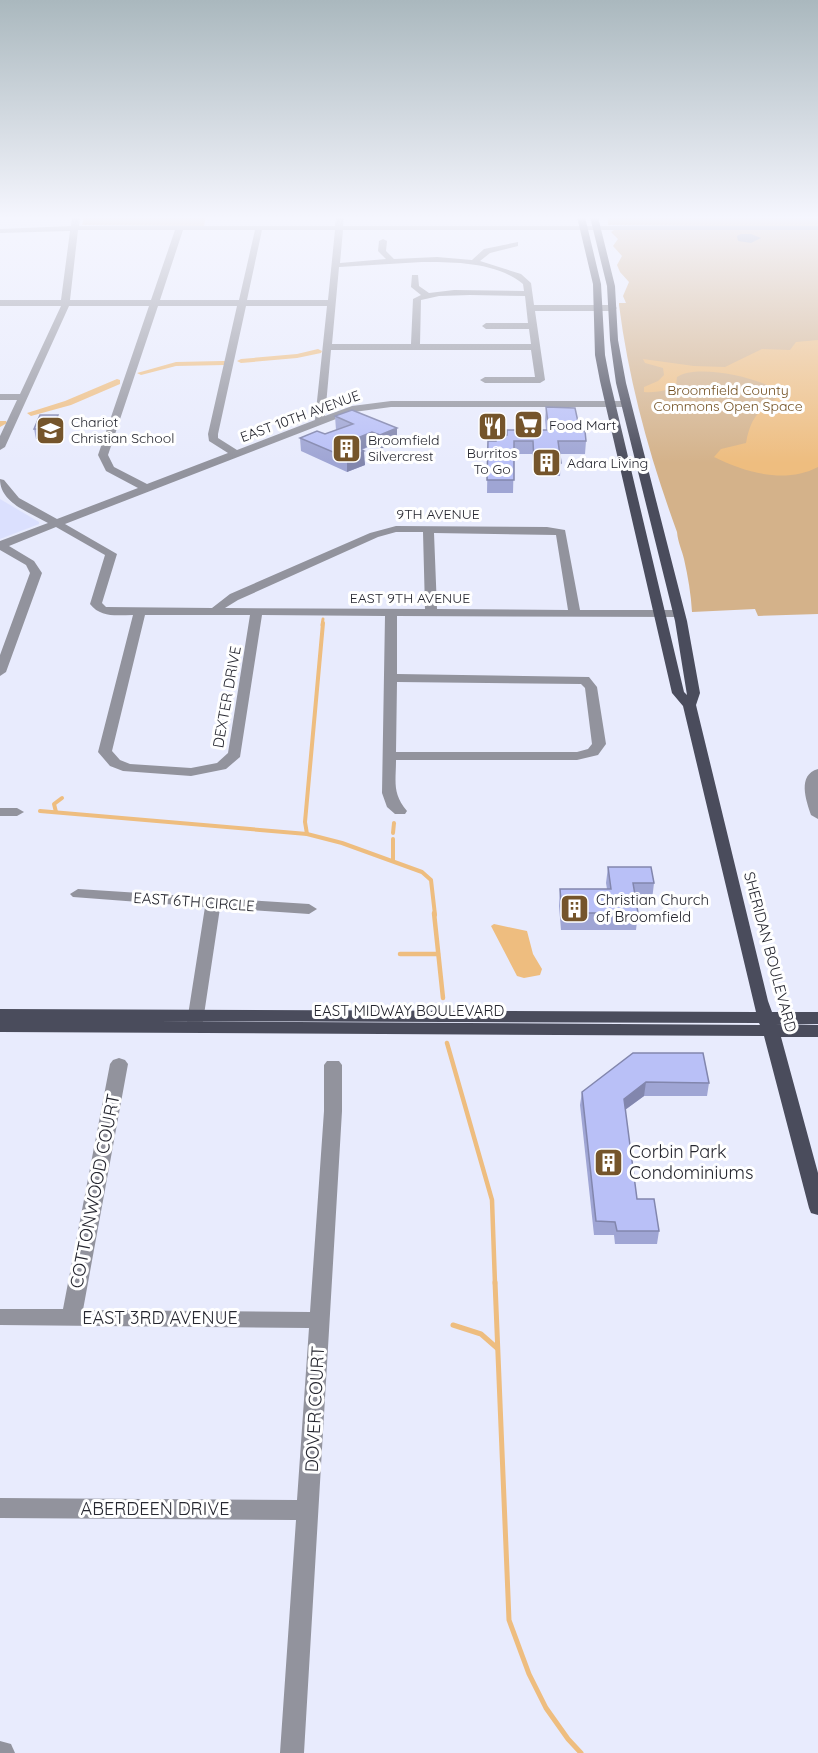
<svg xmlns="http://www.w3.org/2000/svg" width="818" height="1753" viewBox="0 0 818 1753" font-family="Quicksand,sans-serif">
<style>
.built{fill:#dbe0fe}
.green{fill:#d4b28a}
.water{fill:#eebd7f}
.lines{fill:none;stroke-linecap:round;stroke-linejoin:round}
.stream-far3{stroke:#eebd7f;stroke-width:3}
.stream-far2{stroke:#eebd7f;stroke-width:4}
.stream-far1{stroke:#eebd7f;stroke-width:4.5}
.stream{stroke:#eebd7f;stroke-width:5}
.canal{fill:#eebd7f;fill-rule:evenodd}
.minor{fill:#92939d;fill-rule:evenodd}
.major{fill:#4a4c5c;fill-rule:evenodd}
.wall{fill:#9fa5d4}
.shaded-wall{fill:#8286ad}
.building{fill:#b9c0f7;stroke:#8286ad;stroke-width:1.5}
.labels{text-anchor:middle;stroke-width:6;stroke-linejoin:round;paint-order:stroke}
.far-park-label{font-size:14px;fill:#725022;stroke:#fff}
.far-street-label{font-size:14px;fill:#25262f;stroke:#fff}
.far-poi-label{font-size:14px;fill:#25262f;stroke:#fff;text-anchor:start}
.street-label{font-size:15px;fill:#25262f;stroke:#fff}
.poi-label{font-size:15px;fill:#25262f;stroke:#fff;text-anchor:start}
.near-poi-label{font-size:18px;fill:#25262f;stroke:#fff;text-anchor:start}
.near-street-label{font-size:18px;fill:#25262f;stroke:#fff}
</style>
<rect width="100%" height="100%" fill="#e8ebfd"/>
<path class="built" d="M0,499L39,522V524L0,539Z"/>
<g class="green">
<path d="M84,217H206L204,226L82,225Z"/>
<path d="M608,217H818V227L608,225Z"/>
<path d="M614,230H818V614L758,616L755,609L692,612C691,594 688,577 684,559C682,550 678,543 677,532C650,458 629,383 619,305V303H626L623,296L629,282L620,272L617,265L622,256L613,246L618,239L611,232Z"/>
</g>
<g class="water">
<path d="M818,340V467C786,484 746,473 714,457L721,449L746,443C751,415 760,410 782,394C765,378 697,363 677,377L676,386C666,391 655,393 644,392V387L658,381L664,375L663,368L645,363L643,359L694,366L725,367L762,349L790,350L796,342Z"/>
<path d="M494,924L527,931L533,954L542,969L540,975L524,978L517,976L491,926Z"/>
</g>
<g class="lines">
<path class="stream-far3" d="M322,625L323,619"/>
<g class="stream-far2">
<path d="M40,811L307,834L342,843L422,872L431,880L435,915"/>
<path d="M56,812L54,804L62,798"/>
<path d="M393,833L394,823"/>
<path d="M307,834L305,822L323,623"/>
<path d="M393,839V861"/>
</g>
<g class="stream-far1">
<path d="M434,913L443,998"/>
<path d="M400,954H438"/>
<path d="M447,1043L492,1200L495,1284"/>
</g>
<g class="stream">
<path d="M495,1282L509,1620L529,1674L546,1708L568,1739L581,1753"/>
<path d="M453,1325L481,1334L497,1348"/>
</g>
<g class="canal">
<path d="M318,349L322,351L321,353L297,358L241,363L237,361L241,359L297,354Z"/>
<path d="M222,361H225V365L176,366L141,375L137,373L176,362Z"/>
<path d="M117,379L120,380V384L71,405L31,416L27,413L65,401Z"/>
<path d="M0,421H6L7,423L0,427Z"/>
</g>
<g class="minor">
<path d="M72,217H80L79,226H335L336,217H344L343,226H818V230H343L340,263L386,259L378,251L379,241L383,239L387,241L386,251L394,259L437,257L472,260L484,249L518,242V246L490,253L480,261L521,274L531,283L534,305H613L617,308L613,311H535L545,380L540,383H485L480,380L485,377H535L531,350H331L325,416L352,406L391,401H626L631,404L626,407H391L354,412L65,524L117,554L102,603L106,607L212,608L230,594L370,533L396,526L547,527L565,530L580,610H680L684,611V617L397,616V674L589,677L597,687L606,744L598,755L577,760H396C396,782 392,793 407,811L405,814H395L387,807L382,793L385,616L262,615L240,757L226,769L191,776L123,771L110,766L98,752L133,615C116,615 101,618 90,604L105,555L56,527L9,546L34,561L42,573L6,672L0,676V655L30,573L26,565L0,550V541L48,523C29,512 0,503 0,479L4,480L19,498L57,519L138,488L106,471L98,455L149,306H69L5,447L0,450V436L17,400H0V394H20L61,306H0V300H61L70,231L0,233V229L71,226ZM78,230H175L151,300H70ZM183,230H255L239,300H160ZM262,230H335L328,300H247ZM422,262C454,262 497,262 523,284L524,291L454,290L429,293L419,286L418,275H412L411,287L421,295L413,299L411,344H332L339,267ZM470,295L525,296L528,323H486L482,326L486,329H529L531,344H420L421,300L439,296ZM158,306H237L208,434L209,441L228,453L147,484L114,467L108,455ZM246,306H327L315,420L237,450L218,438V434ZM396,532H423L425,609L225,608L238,600L378,537ZM434,533L556,535L568,610L437,609ZM145,615H250L228,753L217,763L191,768L130,764L120,760L112,751ZM397,682L581,684L585,688L592,744L588,749L577,752H396Z"/>
<path d="M741,234H751L761,238L751,243L738,241L737,236Z"/>
<path d="M818,769V819L811,815C806,800 797,775 818,769Z"/>
<path d="M0,808H17L24,812L17,816H0Z"/>
<path d="M78,889L309,904L317,909L309,914L220,908L202,1028L200,1032H188L186,1028L205,907L73,897L70,894Z"/>
<path d="M119,1058L125,1060L128,1064L83,1310L310,1312L324,1111V1065L327,1061H339L342,1065V1111L304,1753H280L296,1520L0,1518V1498L297,1500L309,1328L0,1325V1309H63L110,1064L113,1060Z"/>
<path d="M0,1741L11,1744L15,1753H0Z"/>
</g>
<path class="major" d="M577,217H585L601,284L605,355L610,381L684,692L687,695L675,621L616,383L610,340L607,286L590,217H598L615,286L618,340L626,383L687,621L700,693L696,705L768,1001L772,1012H818V1024H776L818,1025V1037H781L818,1173V1215L811,1213L809,1208L764,1036L0,1032V1009L756,1012L683,706L672,693L600,381L595,355L593,284ZM156,1021L759,1023L760,1025Z"/>
</g>
<g class="wall">
<path d="M546,407L580,431L586,441L585,454H560L561,463L560,476L534,475L532,454H514L513,493H487L488,441H496L546,430L545,420Z"/>
<path d="M335,416L397,442L380,449L372,445L362,450L365,465L347,472L301,451L300,438L325,434L336,430Z"/>
<path d="M59,425L53,439H36L34,429Z"/>
<path d="M608,867L654,883L652,900H636L638,913L636,930H561L559,906L560,889H607L606,883Z"/>
<path d="M703,1053L709,1083L707,1096H644L625,1110L637,1199L659,1231L657,1244H615L614,1235H594L580,1105L582,1092Z"/>
</g>
<g class="shaded-wall">
<path d="M58,415L59,425L53,439L52,429Z"/>
<path d="M397,428V442L380,449V435Z"/>
<path d="M372,432V445L345,456V443Z"/>
<path d="M364,451L365,465L347,472V458Z"/>
<path d="M646,1082L644,1096L622,1112L624,1099Z"/>
</g>
<g class="building">
<path d="M546,407L575,408L580,431H585L586,441H558L561,463L534,462L533,441H514V480H487L488,441H496V435H507V430H549Z"/>
<path d="M352,410L397,428L380,435L372,432L345,443L364,451L347,458L300,438L317,431L325,434L353,424L335,416Z"/>
<path d="M40,415H58L52,429H34Z"/>
<path d="M608,867H651L654,883H633L638,913H562L560,889H611Z"/>
<path d="M633,1053H703L709,1083L646,1082L624,1099L637,1199H654L659,1231H617L615,1222L596,1221L582,1092Z"/>
</g>
<linearGradient id="sky" x2="0" y2="1"><stop stop-color="#aab8be"/><stop offset="0.47" stop-color="#f5f6fe"/><stop offset="1" stop-color="#f5f6fe" stop-opacity="0"/></linearGradient>
<rect width="818" height="463" fill="url(#sky)"/>
<defs>
<symbol id="supermarket-square" viewBox="-11 -11 22 22"><rect x="-9" y="-9" width="18" height="18" rx="4" fill="#75552b" stroke="#fff"/><path d="M-6-5.5h2.5l.6 2H6L4.5 2H-2.5L-4.4-4H-6ZM-1.5 3.2a1.3 1.3 0 1 0 .1 0ZM3 3.2a1.3 1.3 0 1 0 .1 0Z" fill="#fff"/></symbol>
<symbol id="restaurant-square" viewBox="-11 -11 22 22"><rect x="-9" y="-9" width="18" height="18" rx="4" fill="#75552b" stroke="#fff"/><path d="M-5-6h1v4h1v-4h1v4h1v-4h1v5L-1.5 .5V6h-2V.5L-5-1ZM5-6V6H3V1.5H1.5Q1.5-4 5-6Z" fill="#fff"/></symbol>
<symbol id="school-square" viewBox="-11 -11 22 22"><rect x="-9" y="-9" width="18" height="18" rx="4" fill="#75552b" stroke="#fff"/><path d="M0-5L7-2L0 1L-7-2ZM-4 1L0 2.5L4 1V4Q0 6-4 4Z" fill="#fff"/></symbol>
<symbol id="building-square" viewBox="-11 -11 22 22"><rect x="-9" y="-9" width="18" height="18" rx="4" fill="#75552b" stroke="#fff"/><path d="M-4-6H4V6H1V3H-1V6H-4ZM-2.5-4.3h1.7v1.8h-1.7ZM.8-4.3h1.7v1.8H.8ZM-2.5-1h1.7V.8h-1.7ZM.8-1h1.7V.8H.8Z" fill="#fff"/></symbol>
</defs>
<g fill-rule="evenodd">
<use href="#supermarket-square" x="512" y="408" width="33" height="33"/>
<use href="#restaurant-square" x="476" y="410" width="33" height="33"/>
<use href="#school-square" x="34" y="414" width="33" height="33"/>
<use href="#building-square" x="330" y="432" width="33" height="33"/>
<use href="#building-square" x="530" y="446" width="33" height="33"/>
<use href="#building-square" x="558" y="892" width="33" height="33"/>
<use href="#building-square" x="592" y="1146" width="33" height="33"/>
</g>
<g class="labels">
<g class="far-park-label">
<text x="728" y="395">Broomfield County<tspan x="728" dy="16">Commons Open Space</tspan></text>
</g>
<g class="far-street-label">
<text transform="translate(300 416) rotate(-20)" y="5">EAST 10TH AVENUE</text>
<text x="438" y="519">9TH AVENUE</text>
<text x="410" y="603">EAST 9TH AVENUE</text>
</g>
<g class="far-poi-label">
<text x="71" y="427">Chariot<tspan x="71" dy="16">Christian School</tspan></text>
<text x="549" y="430">Food Mart</text>
<text x="368" y="445">Broomfield<tspan x="368" dy="16">Silvercrest</tspan></text>
<text x="492" y="458" text-anchor="middle">Burritos<tspan x="492" dy="16">To Go</tspan></text>
<text x="567" y="468">Adara Living</text>
</g>
<g class="street-label">
<text transform="translate(227 697) rotate(-80)" y="5">DEXTER DRIVE</text>
<text transform="translate(194 902) rotate(4)" y="5">EAST 6TH CIRCLE</text>
<text transform="translate(770 952) rotate(75)" y="5">SHERIDAN BOULEVARD</text>
<text x="409" y="1016">EAST MIDWAY BOULEVARD</text>
</g>
<g class="poi-label">
<text x="596" y="905">Christian Church<tspan x="596" dy="17">of Broomfield</tspan></text>
</g>
<g class="near-poi-label">
<text x="629" y="1158">Corbin Park<tspan x="629" dy="21">Condominiums</tspan></text>
</g>
<g class="near-street-label">
<text transform="translate(95 1191) rotate(-79)" y="6">COTTONWOOD COURT</text>
<text x="160" y="1324">EAST 3RD AVENUE</text>
<text transform="translate(315 1409) rotate(-87)" y="6">DOVER COURT</text>
<text x="155" y="1515">ABERDEEN DRIVE</text>
</g>
</g>
</svg>
